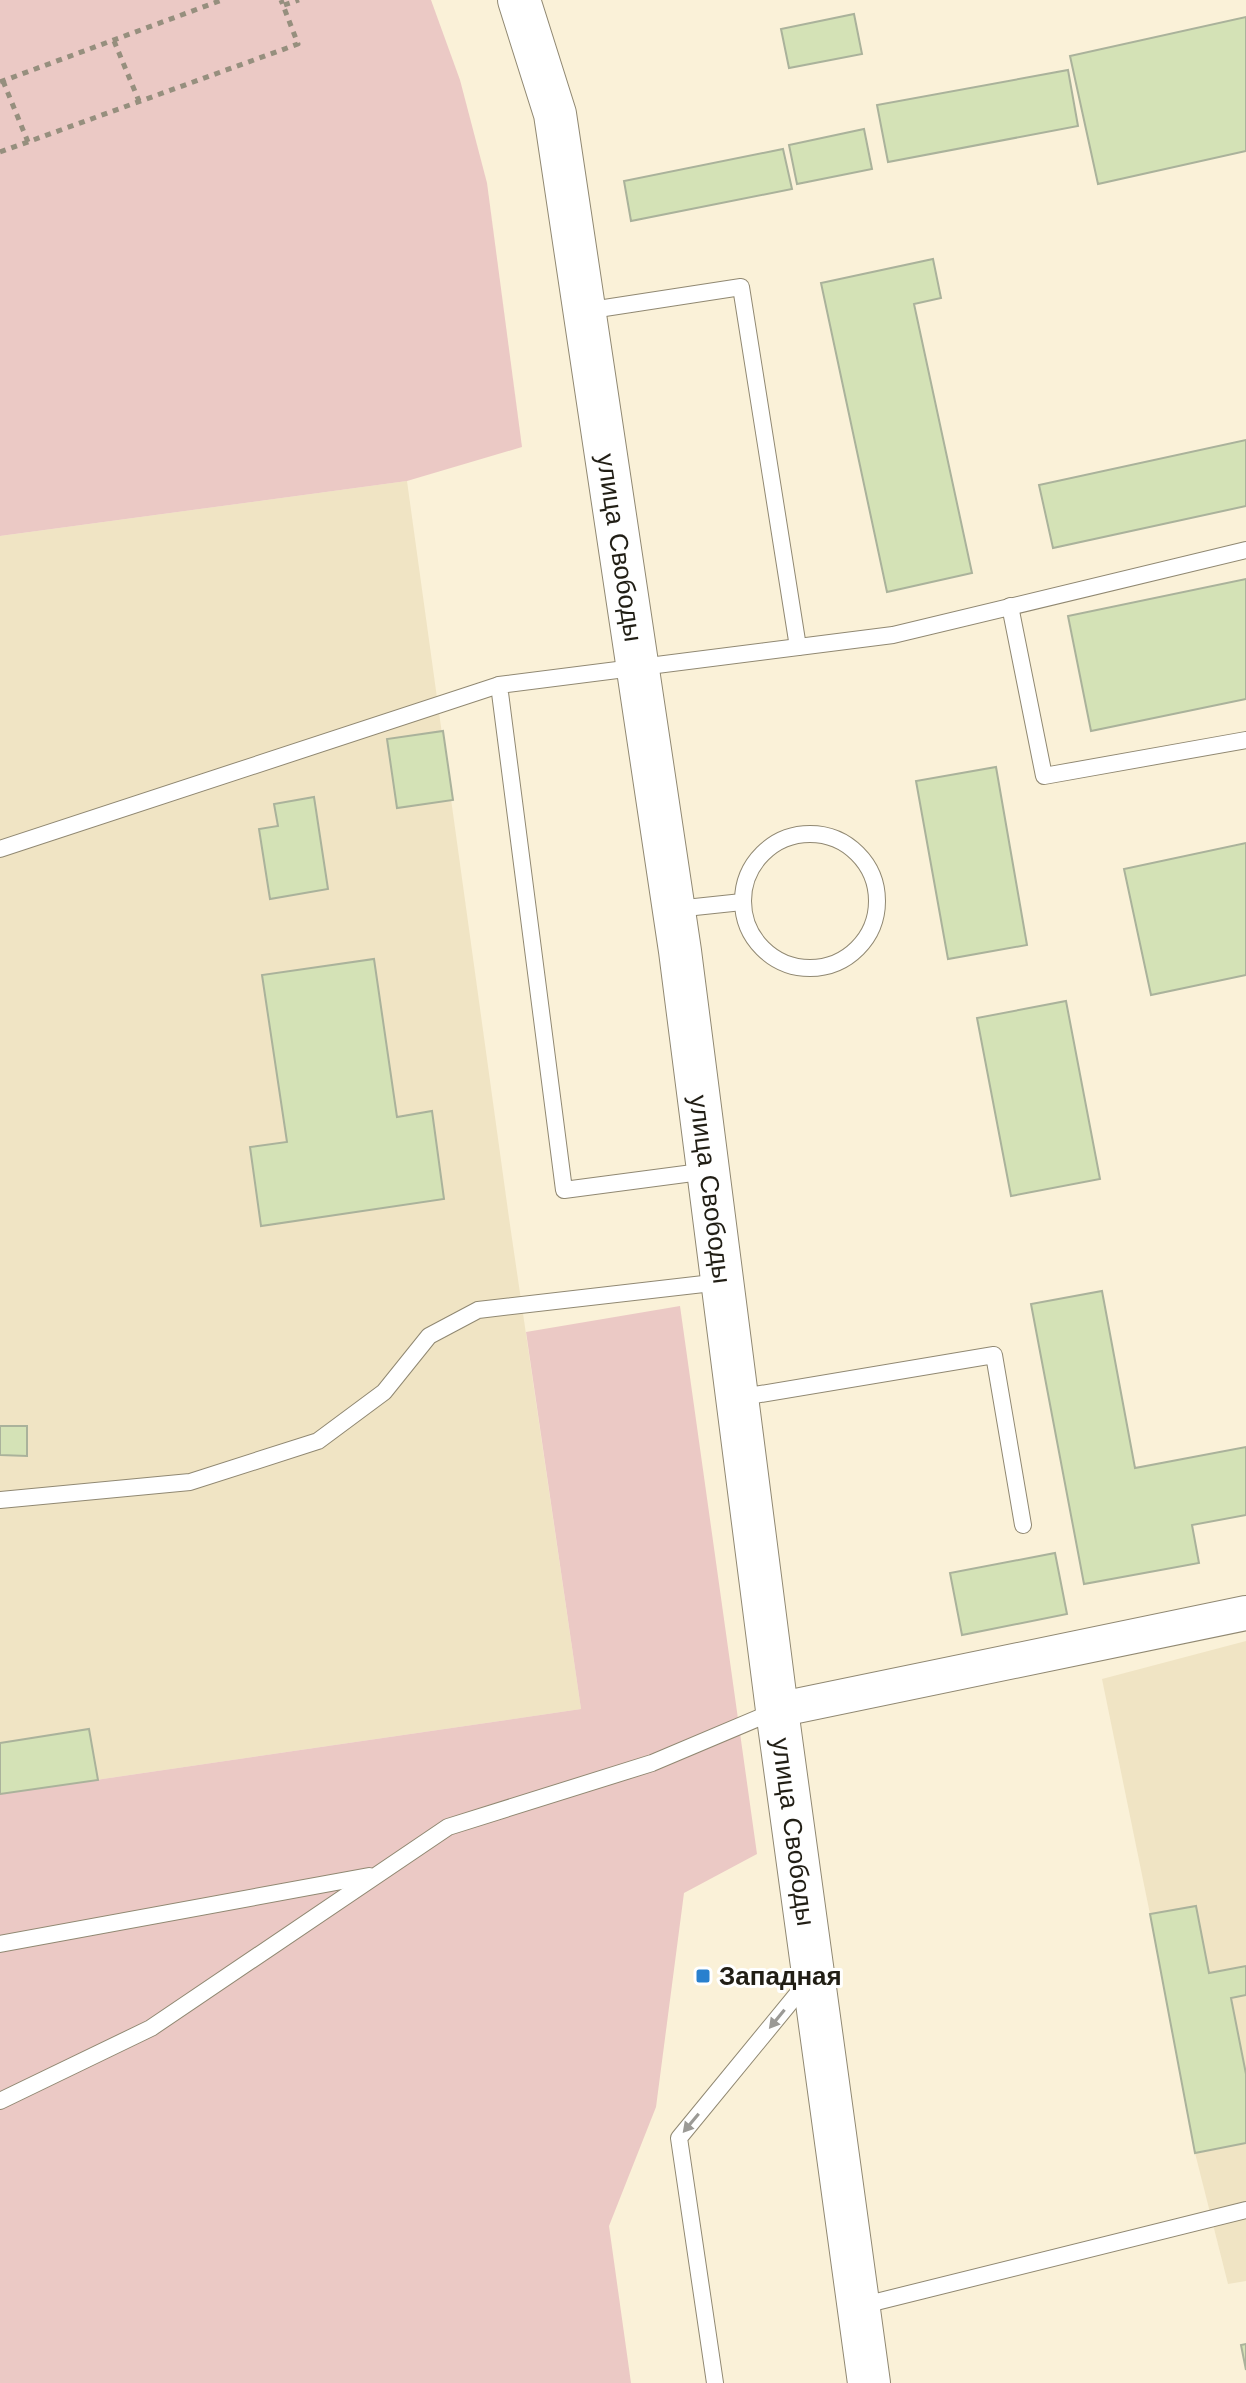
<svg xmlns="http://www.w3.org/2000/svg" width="1246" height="2383" viewBox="0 0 1246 2383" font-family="'Work Sans',sans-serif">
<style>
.built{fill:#f0e4c4}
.green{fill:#ebc9c5}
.building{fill:#d4e2b6;stroke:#aab29b;stroke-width:2}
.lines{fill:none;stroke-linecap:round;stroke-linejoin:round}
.service-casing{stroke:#908872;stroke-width:18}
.minor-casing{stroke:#908872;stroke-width:36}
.tertiary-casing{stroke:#908872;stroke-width:44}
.path{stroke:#968f7e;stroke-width:5;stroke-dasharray:6 6;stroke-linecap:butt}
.service{stroke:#fff;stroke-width:16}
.minor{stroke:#fff;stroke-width:34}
.tertiary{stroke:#fff;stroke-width:42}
.oneway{fill:#9b9a96}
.poi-dot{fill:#2980ce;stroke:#fff;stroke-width:3}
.labels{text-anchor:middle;stroke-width:6;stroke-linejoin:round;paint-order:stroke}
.street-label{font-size:26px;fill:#211e15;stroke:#fff}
.poi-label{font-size:26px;font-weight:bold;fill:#211e15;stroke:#fff;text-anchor:start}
</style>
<rect width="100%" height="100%" fill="#faf1d8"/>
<g class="built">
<path d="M407,481L509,1218L581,1709L0,1794V536Z"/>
<path d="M1246,1641V2281L1228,2284L1195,2153L1150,1914L1102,1679Z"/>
</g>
<g class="green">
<path d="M0,0H431L460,80L487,183L522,447L407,481L0,536Z"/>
<path d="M680,1306L757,1854L684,1893L656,2107L609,2226L631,2383H0V1794L581,1709L526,1332Z"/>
</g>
<g class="building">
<path d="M854,14L862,54L789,68L781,29Z"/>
<path d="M1246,17V151L1098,184L1070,56Z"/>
<path d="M1068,70L1078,126L888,162L877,105Z"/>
<path d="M864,129L872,169L797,184L789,145Z"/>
<path d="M783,149L792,189L631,221L624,181Z"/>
<path d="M933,259L941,298L914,304L972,573L887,592L821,283Z"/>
<path d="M1246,440V506L1053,548L1039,485Z"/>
<path d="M1246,579V699L1091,731L1068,616Z"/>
<path d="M443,731L453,800L397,808L387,739Z"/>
<path d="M996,767L1027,945L948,959L916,781Z"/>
<path d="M314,797L328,889L270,899L259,829L278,826L274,804Z"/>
<path d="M1246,843V975L1151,995L1124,869Z"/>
<path d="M374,959L397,1117L432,1111L444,1199L261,1226L250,1147L287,1142L262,975Z"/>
<path d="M1066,1001L1100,1179L1011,1196L977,1018Z"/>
<path d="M1102,1291L1135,1468L1246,1447V1515L1192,1525L1199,1563L1084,1584L1031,1304Z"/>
<path d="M0,1426H27V1456L0,1455Z"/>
<path d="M1055,1553L1067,1614L962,1635L950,1573Z"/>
<path d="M89,1729L98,1780L0,1794V1743Z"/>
<path d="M1196,1906L1209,1973L1246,1966V1995L1231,1998L1246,2074V2143L1195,2153L1150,1914Z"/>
<path d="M1246,2344V2370L1241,2345Z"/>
</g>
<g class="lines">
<defs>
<g id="service">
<path d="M585,311L741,287L798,647"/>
<path d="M1010,606L1044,776L1246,740"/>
<circle cx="810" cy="901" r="67"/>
<path d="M0,849L499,685"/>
<path d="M676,909L742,902"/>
<path d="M708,1171L564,1190L499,685L893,635L1246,550"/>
<path d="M737,1398L994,1355L1023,1525"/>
<path d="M0,1500L190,1482L318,1441L384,1392L429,1336L478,1310L721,1282"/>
<path d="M0,1944L369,1876"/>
<path d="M0,2101L151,2028L448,1827L652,1763L775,1711"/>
<path d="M860,2306L1246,2210"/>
<path d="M715,2383L679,2138L807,1982"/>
</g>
<path id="minor" d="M777,1710L1246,1613"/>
<g id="tertiary">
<path id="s1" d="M519,0L555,114L680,951L777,1710L869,2383"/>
</g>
</defs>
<use href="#service" class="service-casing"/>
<use href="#minor" class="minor-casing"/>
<use href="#tertiary" class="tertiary-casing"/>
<g class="path">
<path d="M284,5L299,0"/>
<path d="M114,41L139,101"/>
<path d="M3,81L28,142"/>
<path d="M0,82L222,0"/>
<path d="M0,152L298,44L281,0"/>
</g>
<use href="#service" class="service"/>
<use href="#minor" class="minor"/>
<use href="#tertiary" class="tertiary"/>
</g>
<defs><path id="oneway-solid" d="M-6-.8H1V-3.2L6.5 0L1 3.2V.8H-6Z" transform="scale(2)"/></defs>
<g class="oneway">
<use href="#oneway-solid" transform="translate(777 2019) rotate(129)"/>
<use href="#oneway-solid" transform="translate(691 2123) rotate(130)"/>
</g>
<rect class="poi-dot" x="695" y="1968" width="16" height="16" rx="4"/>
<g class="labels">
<g class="street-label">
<text dy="9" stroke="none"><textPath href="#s1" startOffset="558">улица Свободы</textPath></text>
<text dy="9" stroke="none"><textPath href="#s1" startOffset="1206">улица Свободы</textPath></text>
<text dy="9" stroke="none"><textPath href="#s1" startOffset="1854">улица Свободы</textPath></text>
</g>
<g class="poi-label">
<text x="719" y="1985">Западная</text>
</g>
</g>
</svg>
